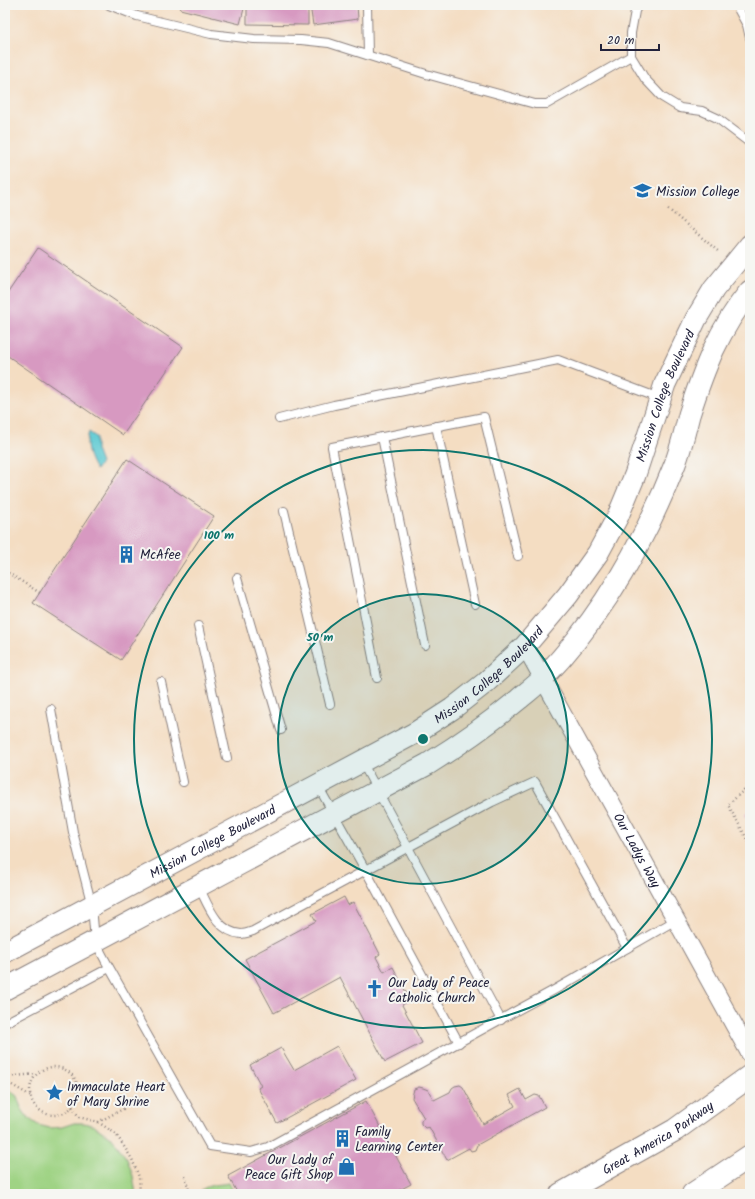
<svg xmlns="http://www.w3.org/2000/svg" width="755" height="1199" viewBox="0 0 755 1199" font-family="Kalam,sans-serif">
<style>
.green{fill:#9fd384;stroke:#607a60}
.water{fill:#5cc9d2;stroke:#3f7686}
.building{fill:#d799c1}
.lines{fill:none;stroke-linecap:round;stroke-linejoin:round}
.service-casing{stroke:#8b807e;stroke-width:10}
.minor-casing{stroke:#8b807e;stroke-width:19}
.tertiary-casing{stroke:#8b807e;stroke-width:23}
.primary-casing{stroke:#8b807e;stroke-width:24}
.path{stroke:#8b807e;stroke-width:2.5;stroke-dasharray:1 3;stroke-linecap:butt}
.service{stroke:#fff;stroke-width:8}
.minor{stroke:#fff;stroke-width:17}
.tertiary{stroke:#fff;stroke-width:21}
.primary{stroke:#fff;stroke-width:22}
.ring{fill:none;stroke:#0f766e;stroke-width:2}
.labels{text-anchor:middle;stroke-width:4;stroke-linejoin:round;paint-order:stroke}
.poi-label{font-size:13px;fill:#22223b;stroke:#f6f6f2;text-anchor:start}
.street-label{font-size:13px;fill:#22223b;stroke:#f6f6f2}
.centre{fill:#0f766e;stroke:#f6f6f2;stroke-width:2}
.ring-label{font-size:12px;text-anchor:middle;font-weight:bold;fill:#0f766e;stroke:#f6f6f2;stroke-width:4;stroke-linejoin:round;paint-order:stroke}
</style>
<rect width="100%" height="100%" fill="#f6f6f2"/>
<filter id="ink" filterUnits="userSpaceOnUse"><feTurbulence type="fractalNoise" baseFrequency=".025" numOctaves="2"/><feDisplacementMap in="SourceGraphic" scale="8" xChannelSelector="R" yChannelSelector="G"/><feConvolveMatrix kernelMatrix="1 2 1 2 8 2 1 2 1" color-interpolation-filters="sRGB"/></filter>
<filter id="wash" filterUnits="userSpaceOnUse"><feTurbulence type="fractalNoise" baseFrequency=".012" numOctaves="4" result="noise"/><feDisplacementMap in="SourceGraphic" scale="16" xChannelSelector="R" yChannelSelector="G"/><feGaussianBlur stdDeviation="0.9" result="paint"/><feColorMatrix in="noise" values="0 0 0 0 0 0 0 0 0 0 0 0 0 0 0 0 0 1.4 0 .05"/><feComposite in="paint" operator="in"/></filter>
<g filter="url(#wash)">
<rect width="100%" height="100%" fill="#f4ddc2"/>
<g class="green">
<path d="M5,1087L17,1096L21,1108L28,1118L38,1125L50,1128L62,1127L74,1123H84L94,1126L112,1138L127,1159L133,1176L136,1194H5Z"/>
<path d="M229,1183L235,1194H199C202,1184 220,1185 229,1183Z"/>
</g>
<path class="water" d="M89,432L96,437V450L101,463L96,470C89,458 84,446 89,432Z"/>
<g id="blocks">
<g class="building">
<path d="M181,5H245L240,24L180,9Z"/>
<path d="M247,5H308V25L247,24Z"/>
<path d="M310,5H357L358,19L313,25Z"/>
<path d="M38,248L183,347L123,435L5,354V297Z"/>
<path d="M127,459L214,516L121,660L33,603Z"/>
<path d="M750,810V821L745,815Z"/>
<path d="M344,897L348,905L353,902L380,954L376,957L384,972L393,967L410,1000L402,1005L422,1043L385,1062L340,977L274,1013L245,959L316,921L312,914Z"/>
<path d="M337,1046L356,1080L277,1123L258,1088L261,1086L250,1065L281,1048L294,1070Z"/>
<path d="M460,1085L463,1087L483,1124L515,1106L509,1095L520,1089L526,1100L535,1095L539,1096L545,1107L477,1145L475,1150L471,1151L469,1148L447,1160L429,1127L425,1128L421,1124V1120L424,1118L412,1098L413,1093L414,1089L419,1087L423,1088L428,1090L434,1100L450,1092L452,1088L455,1086Z"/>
<path d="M366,1101L411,1184L392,1194H238L228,1176Z"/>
</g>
</g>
</g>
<g filter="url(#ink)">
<use href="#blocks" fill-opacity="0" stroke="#8b807e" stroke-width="1"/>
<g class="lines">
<defs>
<g id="service">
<path d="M109,5L137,16L211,34L254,39L301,40L329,43L426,74L535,104H547L631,56"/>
<path d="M367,5L368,55"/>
<path d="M638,5L635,11L631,33V56L645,79L662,97L680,108L702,111L717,118L750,143"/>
<path d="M736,5L747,25L750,38"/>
<path d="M279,419L334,405L558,360L659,398"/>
<path d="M436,426L475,604"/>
<path d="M382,437L425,645"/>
<path d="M284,511L330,704"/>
<path d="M237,578L281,730"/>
<path d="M198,626L227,758"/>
<path d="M377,678L332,447L484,417L518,556"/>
<path d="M161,682L183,782"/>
<path d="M51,709L73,832L92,906L95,941L105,960L210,1146L251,1152L268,1147L556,989L676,920"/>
<path d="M362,762L501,1020"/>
<path d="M318,786L366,871L459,1043"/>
<path d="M199,887C208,905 217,932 241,934C245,934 250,932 253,931L492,802L535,782L627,948"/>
<path d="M5,1023L109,968"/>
</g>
<g id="minor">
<path id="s1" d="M525,646L750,1054"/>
</g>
<g id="tertiary">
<path id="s2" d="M5,952L415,733L452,709L485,683L525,646L568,595L598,553L618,516L635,475L665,384L696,319L714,289L750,245"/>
<path d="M5,989L428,764C460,744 490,723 519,699C527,692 537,685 544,677C603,616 644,543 675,464C681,448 685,431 689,415C704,368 719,329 750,291"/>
</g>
<g id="primary">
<path id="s3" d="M561,1194L675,1130L750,1076"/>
<path d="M693,1194L750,1156"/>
</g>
</defs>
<use href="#service" class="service-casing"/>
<use href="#minor" class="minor-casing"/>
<use href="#tertiary" class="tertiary-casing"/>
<use href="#primary" class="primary-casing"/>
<g class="path">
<path d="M595,5L596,6"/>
<path d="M668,209L719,252"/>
<path d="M5,571L40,593"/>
<path d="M750,784L728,805L750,844"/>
<circle cx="54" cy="1091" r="24"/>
<path d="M5,1077L36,1074"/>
<path d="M5,1081L31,1096"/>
<path d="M72,1107L79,1117L98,1122L116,1134L132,1159L139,1177L140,1194"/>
<path d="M98,1122L125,1108L122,1103L135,1096L144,1101"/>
<path d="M185,1176L190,1194"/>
</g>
<use href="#service" class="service"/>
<use href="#minor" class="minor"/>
<use href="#tertiary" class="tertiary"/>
<use href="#primary" class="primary"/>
</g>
</g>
<circle cx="423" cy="739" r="145" fill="#0f766e" fill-opacity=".12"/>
<g class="ring">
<circle cx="423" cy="739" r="145"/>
<circle cx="423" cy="739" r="289"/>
</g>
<defs>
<symbol id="university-bare" viewBox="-9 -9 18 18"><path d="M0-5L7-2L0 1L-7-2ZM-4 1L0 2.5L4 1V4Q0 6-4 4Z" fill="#1f6fb2" stroke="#f6f6f2" stroke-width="2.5" paint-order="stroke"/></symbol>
<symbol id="building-bare" viewBox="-9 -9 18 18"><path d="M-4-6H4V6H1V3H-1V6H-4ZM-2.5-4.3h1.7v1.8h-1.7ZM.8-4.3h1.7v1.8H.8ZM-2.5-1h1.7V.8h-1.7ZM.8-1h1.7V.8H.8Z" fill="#1f6fb2" stroke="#f6f6f2" stroke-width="2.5" paint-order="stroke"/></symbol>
<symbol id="church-bare" viewBox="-9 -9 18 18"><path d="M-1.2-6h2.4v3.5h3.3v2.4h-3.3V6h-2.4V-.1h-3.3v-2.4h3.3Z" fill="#1f6fb2" stroke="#f6f6f2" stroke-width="2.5" paint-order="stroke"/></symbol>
<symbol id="sight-bare" viewBox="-9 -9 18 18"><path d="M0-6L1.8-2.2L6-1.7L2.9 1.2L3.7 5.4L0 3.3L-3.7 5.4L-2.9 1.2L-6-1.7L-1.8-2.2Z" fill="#1f6fb2" stroke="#f6f6f2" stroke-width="2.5" paint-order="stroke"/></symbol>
<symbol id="shop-bare" viewBox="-9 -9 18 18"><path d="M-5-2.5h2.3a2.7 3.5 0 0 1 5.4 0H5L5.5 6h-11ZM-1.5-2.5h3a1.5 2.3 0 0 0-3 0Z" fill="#1f6fb2" stroke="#f6f6f2" stroke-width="2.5" paint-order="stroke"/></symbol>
</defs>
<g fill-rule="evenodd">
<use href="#university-bare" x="630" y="178" width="25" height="25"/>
<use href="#building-bare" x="114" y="542" width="25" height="25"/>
<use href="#church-bare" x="362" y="976" width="25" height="25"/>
<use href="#sight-bare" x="42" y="1080" width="25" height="25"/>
<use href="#building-bare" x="330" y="1126" width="25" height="25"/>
<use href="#shop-bare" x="334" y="1154" width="25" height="25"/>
</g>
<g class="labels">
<g class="poi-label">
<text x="656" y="196">Mission College</text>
<text x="140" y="559">McAfee</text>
<text x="388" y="987">Our Lady of Peace<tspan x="388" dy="15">Catholic Church</tspan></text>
<text x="67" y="1091">Immaculate Heart<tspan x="67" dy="15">of Mary Shrine</tspan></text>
<text x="355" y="1136">Family<tspan x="355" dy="15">Learning Center</tspan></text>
<text x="333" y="1164" text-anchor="end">Our Lady of<tspan x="333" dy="15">Peace Gift Shop</tspan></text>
</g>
<g class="street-label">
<text dy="5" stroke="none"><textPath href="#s2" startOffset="895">Mission College Boulevard</textPath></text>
<text dy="5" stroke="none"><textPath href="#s2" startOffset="559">Mission College Boulevard</textPath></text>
<text dy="5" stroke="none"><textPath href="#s2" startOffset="235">Mission College Boulevard</textPath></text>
<text dy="5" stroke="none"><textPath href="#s1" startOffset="233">Our Ladys Way</textPath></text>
<text dy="5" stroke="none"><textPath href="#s3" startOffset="112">Great America Parkway</textPath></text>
</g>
</g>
<circle cx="423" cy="739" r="6" class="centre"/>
<g class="ring-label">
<text x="219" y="539">100 m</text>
<text x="320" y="641">50 m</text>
</g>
<rect width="755" height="1199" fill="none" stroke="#f6f6f2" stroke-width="20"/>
<path d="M601 44v6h58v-6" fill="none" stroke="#22223b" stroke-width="2"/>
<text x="607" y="44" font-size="12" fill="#22223b" stroke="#f6f6f2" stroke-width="3" paint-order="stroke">20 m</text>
</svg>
